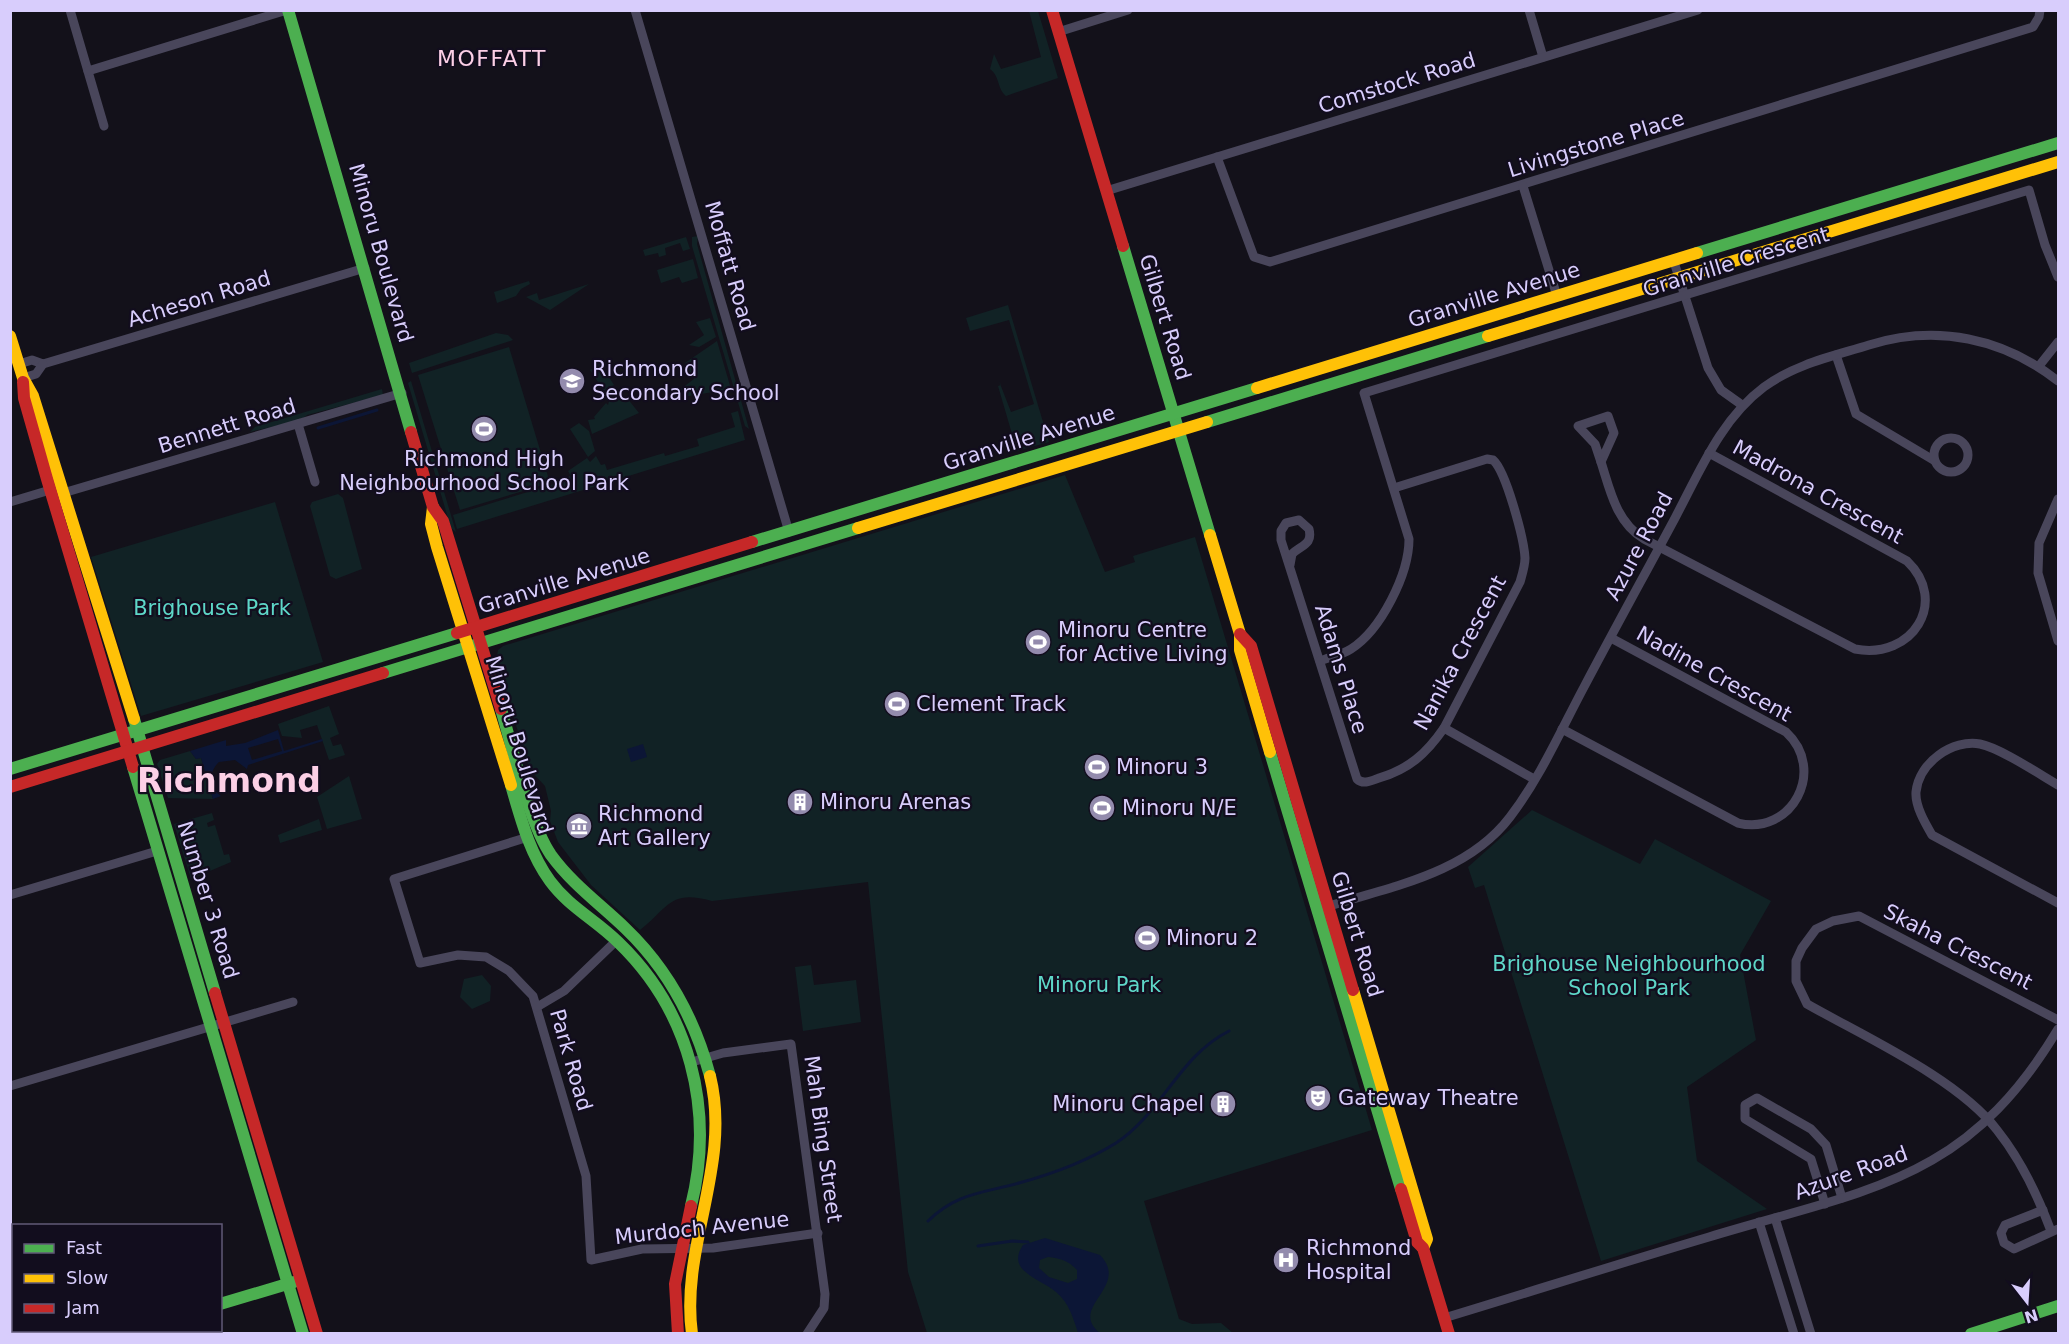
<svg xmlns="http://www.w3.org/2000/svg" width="2069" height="1344" viewBox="0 0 2069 1344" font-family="'DejaVu Sans',sans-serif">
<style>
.green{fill:#112225}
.water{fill:#0c1636;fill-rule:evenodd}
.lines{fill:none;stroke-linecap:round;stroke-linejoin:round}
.stream{stroke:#0c1636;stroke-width:3}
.street{stroke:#49465b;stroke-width:9}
.fast{stroke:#4caf50;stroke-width:12}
.slow{stroke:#ffc107;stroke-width:12}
.jam{stroke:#c62828;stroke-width:12}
.labels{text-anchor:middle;stroke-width:4.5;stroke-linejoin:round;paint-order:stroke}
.street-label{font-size:21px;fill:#d8cdfc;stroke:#120d1e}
.poi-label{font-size:21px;fill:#d8cdfc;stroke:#120d1e;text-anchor:start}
.park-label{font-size:21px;fill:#5ed7c8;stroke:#120d1e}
.neighbourhood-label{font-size:22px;letter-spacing:1.5px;fill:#fccfe6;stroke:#120d1e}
.town-label{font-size:33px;font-weight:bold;fill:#fccfe6;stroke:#120d1e}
</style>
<rect width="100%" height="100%" fill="#13111a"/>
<g class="green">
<path d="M1029,11H1038L1058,78L1006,96C997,89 1000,76 990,69L994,54L1001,69L1041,57Z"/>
<path d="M698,236L697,244L749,429L745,426L692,246V237Z"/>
<path d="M686,237L690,249L683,251L680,243L665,248L666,255L659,257L658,253L645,256L643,250Z"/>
<path d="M693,259L698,278L682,283L679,277L661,283L657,270Z"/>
<path d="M529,281L530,284L521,289L516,296L497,303L494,292Z"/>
<path d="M589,284L550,310L526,297L537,293L539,300Z"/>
<path d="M1008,305L1049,442L1017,451L998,386L1001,385L999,381L1011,412L1034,404L1009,320L970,331L966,318Z"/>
<path d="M710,318L716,337L699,347L689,345L704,335L696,322Z"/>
<path d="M496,333L508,335L513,340L412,373L409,363Z"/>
<path d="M717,341L731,389L677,398L674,394L694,379L685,363Z"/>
<path d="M509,347L550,483L460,510L418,375Z"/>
<path d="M600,363L614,385L604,391L590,370Z"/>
<path d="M411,381L456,532L451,528L408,383Z"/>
<path d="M382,389L383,395L307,415C303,421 261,429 250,432L255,427Z"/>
<path d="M620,395L623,400L627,398L639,413L592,434L588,420L595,419L594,417L606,403L608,405L609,401Z"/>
<path d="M738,411L745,440L457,529L453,515L554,484L570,476L573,480L568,471L587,458L590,462L596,456L601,465L605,464L607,470L664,453L665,456L699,446L697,439L735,427L731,413Z"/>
<path d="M579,423L589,431L595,451L588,457L570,429Z"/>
<path d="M1065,475L1105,572L1135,562L1133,556L1195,537L1372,1130L1144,1201L1179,1319L1192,1324L1221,1323L1233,1333H927L908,1272L868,882L712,901C670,889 669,907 640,930L591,885L558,842L550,821L551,811L545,786L530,770L496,661L498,650L503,646Z"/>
<path d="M338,494L343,498L362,569L336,579L330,576L310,506L312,502Z"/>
<path d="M275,502L323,662L141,716L91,557Z"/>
<path d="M329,706L339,734L330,738L333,746L341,744L345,755L329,760L317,725L300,730L302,738L282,736L278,724Z"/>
<path d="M190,751L196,759L201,758L213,799L168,798L157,764L160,760Z"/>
<path d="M349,776L362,819L327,829L317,797Z"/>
<path d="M1532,810L1640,864L1655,839L1771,901L1740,955L1756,1040L1687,1087L1697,1161L1767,1209L1601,1261L1484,885L1475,888L1468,867Z"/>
<path d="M212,813L214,820L207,823L208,827L215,825L224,855L229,854L231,862L191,879L174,824Z"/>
<path d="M319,819L322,830L280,843L278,835Z"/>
<path d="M811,965L814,985L856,980L861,1022L803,1031L795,967Z"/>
<path d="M482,975L491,986L490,1001L472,1009L460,997L464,979Z"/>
</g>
<g class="water">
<path d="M278,730L284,751L322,739L323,741L248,765L247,769L235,760L219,762C208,772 209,788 221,796L213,799L201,758L196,759L190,751L226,740V746L245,743ZM278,739L282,751L252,760L248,748Z"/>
<path d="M643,744L647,757L631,762L627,749Z"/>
<path d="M1045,1238L1100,1255C1131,1287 1067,1307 1100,1333H1078C1073,1317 1069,1303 1056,1292C1041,1279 1005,1271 1023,1245ZM1048,1257C1060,1258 1069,1261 1077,1270V1279L1068,1283L1049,1277L1039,1268L1040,1260Z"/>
</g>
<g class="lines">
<g class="stream">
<path d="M318,428L377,410"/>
<path d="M928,1221C956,1193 983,1193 1019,1183C1052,1174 1087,1161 1116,1143C1161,1114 1179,1056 1229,1031"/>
<path d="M978,1246L1012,1241L1028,1242"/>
</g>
<g class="street">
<path d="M70,10L104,126"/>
<path d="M635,10L789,532"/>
<path d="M1529,10L1543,57"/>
<path d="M1058,32L1128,10"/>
<path d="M88,71L287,10"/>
<path d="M1217,157L1254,257L1270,262L2033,27L2039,17L2040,10"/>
<path d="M1523,186L1557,296"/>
<path d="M1106,191L1698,10"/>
<path d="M1674,262L1708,368L1721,390L1742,405"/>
<path d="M1836,355L1856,414L1935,461"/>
<path d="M19,364L32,360L43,364L365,268"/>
<path d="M2039,366L2058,342"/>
<path d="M23,378L36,374L43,364"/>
<path d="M1608,416L1614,433L1601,462L1595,444L1578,426Z"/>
<path d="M298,424L315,482"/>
<circle cx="1951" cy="455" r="17"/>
<path d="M1601,462C1610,490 1616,522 1644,539L1855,649C1913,660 1949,601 1907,561L1709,453"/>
<path d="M63,493L402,393"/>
<path d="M2058,499L2039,543L2038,573L2058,641"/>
<path d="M10,502L50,490"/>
<path d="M1290,565L1292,554C1301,545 1313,545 1309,529L1299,520L1286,523L1281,531V540L1357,779C1363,785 1371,781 1379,778C1409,769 1426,754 1444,728L1520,582C1522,575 1525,566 1525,558C1524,539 1506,471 1493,460L1487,459L1394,488"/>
<path d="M1320,661C1330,657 1342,655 1351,649C1381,630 1409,574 1409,539L1364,393L2029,190L2045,245L2058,277"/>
<path d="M1444,728L1534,779"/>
<path d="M1562,729L1738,823C1792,836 1827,770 1786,732L1611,638"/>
<path d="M2058,785C2039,774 2000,748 1980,744C1953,739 1919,762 1916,792C1915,806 1925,823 1932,835L2058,903"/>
<path d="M525,838L394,879L420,963L458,955L486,957L509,971L533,996L586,1176L591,1260L642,1249L713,1248L818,1233"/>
<path d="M10,895L157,851"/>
<path d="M1323,908C1388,887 1466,875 1510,817C1540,778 1561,730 1584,687C1614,630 1645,574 1675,518C1700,471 1721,419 1764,387C1795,364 1834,356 1869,345C1937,324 2003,338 2058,381"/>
<path d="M537,1007L564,991L616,941"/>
<path d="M692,1062L723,1053L791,1044L825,1294L824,1308L807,1334"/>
<path d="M10,1086L293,1002"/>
<path d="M1825,1204L1811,1159L1745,1119V1105L1757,1098L1811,1129L1826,1145L1842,1198"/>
<path d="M2043,1210L2005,1225L2001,1233L2004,1243L2014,1249L2058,1229"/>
<path d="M1775,1218L1811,1334"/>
<path d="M1759,1222L1794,1334"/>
<path d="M2051,1231C2038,1196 2021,1160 1997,1130C1958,1079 1865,1037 1807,1004L1796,981V961L1802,948L1816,929L1833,921L1859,916L2058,1020"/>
<path d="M10,1300L14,1309"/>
<path d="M1444,1318C1533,1291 1621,1263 1709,1237C1867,1189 1966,1183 2058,1029"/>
<path d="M20,1330L21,1334"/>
</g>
<g class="fast">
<path d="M288,10L411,432"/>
<path d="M1123,246L1210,535"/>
<path d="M1697,253L2058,143"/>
<path d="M1207,422L1488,336"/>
<path d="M752,542L1257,388"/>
<path d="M383,673L858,528"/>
<path d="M501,709C513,749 529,823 551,855C572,884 600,904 625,928C668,969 695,1020 710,1076"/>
<path d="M134,719L215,993"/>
<path d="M1270,752L1401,1189"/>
<path d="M133,767L303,1334"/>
<path d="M10,769L457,633"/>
<path d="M511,785C521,819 529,852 550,881C569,907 596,920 618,942C690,1011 715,1110 691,1206"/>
<path d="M220,1304L294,1282"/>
<path d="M1971,1334L2058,1306"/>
</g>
<g class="slow">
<path d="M10,336L23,378L33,396L134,719"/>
<path d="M1488,336L2058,162"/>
<path d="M1257,388L1697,253"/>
<path d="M433,507L431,524L437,547L511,785"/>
<path d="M858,528L1207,422"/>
<path d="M1210,535L1240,634V650L1270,752"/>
<path d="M1353,990L1427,1239L1423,1248"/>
<path d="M692,1334C680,1246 732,1165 710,1076"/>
</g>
<g class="jam">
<path d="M1052,10L1123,246"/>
<path d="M23,382L24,398L47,479L133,767"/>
<path d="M411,432L433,507L443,521L501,709"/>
<path d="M457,633L752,542"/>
<path d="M1240,634L1251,646L1353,990"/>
<path d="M10,787L383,673"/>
<path d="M215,993L317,1334"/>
<path d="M1401,1189L1417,1242L1423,1248L1449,1334"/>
<path d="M117,1334L128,1330"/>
<path d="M678,1334L675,1284L691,1206"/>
</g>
</g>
<defs>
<symbol id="school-disc" viewBox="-11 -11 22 22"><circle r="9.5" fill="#938bad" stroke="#120d1e"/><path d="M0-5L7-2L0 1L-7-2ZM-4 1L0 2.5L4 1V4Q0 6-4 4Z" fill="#fff"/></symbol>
<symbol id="stadium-disc" viewBox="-11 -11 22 22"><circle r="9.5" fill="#938bad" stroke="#120d1e"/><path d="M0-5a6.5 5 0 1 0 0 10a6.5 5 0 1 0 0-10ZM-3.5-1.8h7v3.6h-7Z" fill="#fff"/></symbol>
<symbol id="building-disc" viewBox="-11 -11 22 22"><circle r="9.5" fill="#938bad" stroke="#120d1e"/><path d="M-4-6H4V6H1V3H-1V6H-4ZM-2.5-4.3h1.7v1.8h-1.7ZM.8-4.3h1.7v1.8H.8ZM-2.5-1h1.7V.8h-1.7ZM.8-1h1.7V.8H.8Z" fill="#fff"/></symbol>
<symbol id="museum-disc" viewBox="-11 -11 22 22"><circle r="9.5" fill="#938bad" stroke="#120d1e"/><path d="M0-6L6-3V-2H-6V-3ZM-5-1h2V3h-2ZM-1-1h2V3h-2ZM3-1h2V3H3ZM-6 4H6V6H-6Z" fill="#fff"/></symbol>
<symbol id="theatre-disc" viewBox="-11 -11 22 22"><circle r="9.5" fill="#938bad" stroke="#120d1e"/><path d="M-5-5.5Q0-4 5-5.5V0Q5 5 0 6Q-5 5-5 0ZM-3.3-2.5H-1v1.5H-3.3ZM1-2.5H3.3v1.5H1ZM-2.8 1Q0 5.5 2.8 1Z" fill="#fff"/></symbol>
<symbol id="hospital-disc" viewBox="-11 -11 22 22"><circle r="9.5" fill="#938bad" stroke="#120d1e"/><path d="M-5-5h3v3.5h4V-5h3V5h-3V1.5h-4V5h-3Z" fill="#fff"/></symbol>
</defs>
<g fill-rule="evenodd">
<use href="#school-disc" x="557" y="366" width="30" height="30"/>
<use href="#stadium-disc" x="469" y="414" width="30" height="30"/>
<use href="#stadium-disc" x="1023" y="627" width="30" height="30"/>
<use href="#stadium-disc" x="882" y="689" width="30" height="30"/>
<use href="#stadium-disc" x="1082" y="752" width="30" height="30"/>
<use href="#building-disc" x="785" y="787" width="30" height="30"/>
<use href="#stadium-disc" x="1087" y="793" width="30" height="30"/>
<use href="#museum-disc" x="564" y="811" width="30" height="30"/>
<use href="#stadium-disc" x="1132" y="923" width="30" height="30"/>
<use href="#theatre-disc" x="1303" y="1083" width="30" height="30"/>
<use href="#building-disc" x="1208" y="1089" width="30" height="30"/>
<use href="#hospital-disc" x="1271" y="1245" width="30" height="30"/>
</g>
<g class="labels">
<g class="street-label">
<text transform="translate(1397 83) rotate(-17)" y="7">Comstock Road</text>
<text transform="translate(1596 144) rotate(-17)" y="7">Livingstone Place</text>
<text transform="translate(381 253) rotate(74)" y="7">Minoru Boulevard</text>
<text transform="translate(1736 262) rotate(-17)" y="7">Granville Crescent</text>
<text transform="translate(730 266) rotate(74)" y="7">Moffatt Road</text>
<text transform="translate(1494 295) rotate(-17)" y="7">Granville Avenue</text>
<text transform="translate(199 299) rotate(-17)" y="7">Acheson Road</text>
<text transform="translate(1165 317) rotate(73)" y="7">Gilbert Road</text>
<text transform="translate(227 426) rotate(-17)" y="7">Bennett Road</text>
<text transform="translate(1029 438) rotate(-17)" y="7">Granville Avenue</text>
<text transform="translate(1818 492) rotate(29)" y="7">Madrona Crescent</text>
<text transform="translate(1639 546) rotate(-62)" y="7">Azure Road</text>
<text transform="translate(564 581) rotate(-17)" y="7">Granville Avenue</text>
<text transform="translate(1460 653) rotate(-62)" y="7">Nanika Crescent</text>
<text transform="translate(1341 669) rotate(73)" y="7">Adams Place</text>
<text transform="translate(1714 674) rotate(29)" y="7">Nadine Crescent</text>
<text transform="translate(519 745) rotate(73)" y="7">Minoru Boulevard</text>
<text transform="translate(208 900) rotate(73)" y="7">Number 3 Road</text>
<text transform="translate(1357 934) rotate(73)" y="7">Gilbert Road</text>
<text transform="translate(1958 947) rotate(27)" y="7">Skaha Crescent</text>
<text transform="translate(571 1060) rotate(74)" y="7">Park Road</text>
<text transform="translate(823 1139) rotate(82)" y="7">Mah Bing Street</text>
<text transform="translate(1851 1173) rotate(-20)" y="7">Azure Road</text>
<text transform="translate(702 1228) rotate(-6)" y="7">Murdoch Avenue</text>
</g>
<g class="poi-label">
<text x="592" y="376">Richmond<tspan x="592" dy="24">Secondary School</tspan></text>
<text x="484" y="466" text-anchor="middle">Richmond High<tspan x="484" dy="24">Neighbourhood School Park</tspan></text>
<text x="1058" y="637">Minoru Centre<tspan x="1058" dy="24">for Active Living</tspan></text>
<text x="916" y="711">Clement Track</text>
<text x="1116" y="774">Minoru 3</text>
<text x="820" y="809">Minoru Arenas</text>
<text x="1122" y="815">Minoru N/E</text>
<text x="598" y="821">Richmond<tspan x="598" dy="24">Art Gallery</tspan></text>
<text x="1166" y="945">Minoru 2</text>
<text x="1338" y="1105">Gateway Theatre</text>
<text x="1204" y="1111" text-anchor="end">Minoru Chapel</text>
<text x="1306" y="1255">Richmond<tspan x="1306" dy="24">Hospital</tspan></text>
</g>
<g class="park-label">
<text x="212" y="615">Brighouse Park</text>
<text x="1629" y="971">Brighouse Neighbourhood<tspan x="1629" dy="24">School Park</tspan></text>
<text x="1099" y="992">Minoru Park</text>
</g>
<g class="neighbourhood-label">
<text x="492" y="66">MOFFATT</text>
</g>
<g class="town-label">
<text x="229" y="792">Richmond</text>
</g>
</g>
<rect width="2069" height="1344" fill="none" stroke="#d8cdfc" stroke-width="24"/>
<rect x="12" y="1224" width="210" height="108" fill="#120d1e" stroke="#615a77" stroke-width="1.5"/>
<rect x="24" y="1244" width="30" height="9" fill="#4caf50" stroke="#615a77" stroke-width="1.5"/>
<text x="66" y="1254" font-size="18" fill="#d8cdfc">Fast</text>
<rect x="24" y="1274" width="30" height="9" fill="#ffc107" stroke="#615a77" stroke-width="1.5"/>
<text x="66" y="1284" font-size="18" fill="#d8cdfc">Slow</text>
<rect x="24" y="1304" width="30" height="9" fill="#c62828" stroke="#615a77" stroke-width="1.5"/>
<text x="66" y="1314" font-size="18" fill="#d8cdfc">Jam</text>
<g transform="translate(2027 1302) rotate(163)" stroke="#120d1e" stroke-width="4.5" paint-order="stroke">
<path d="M0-4.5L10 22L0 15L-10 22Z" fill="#d8cdfc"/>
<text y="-9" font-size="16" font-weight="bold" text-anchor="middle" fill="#d8cdfc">N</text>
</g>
</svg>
